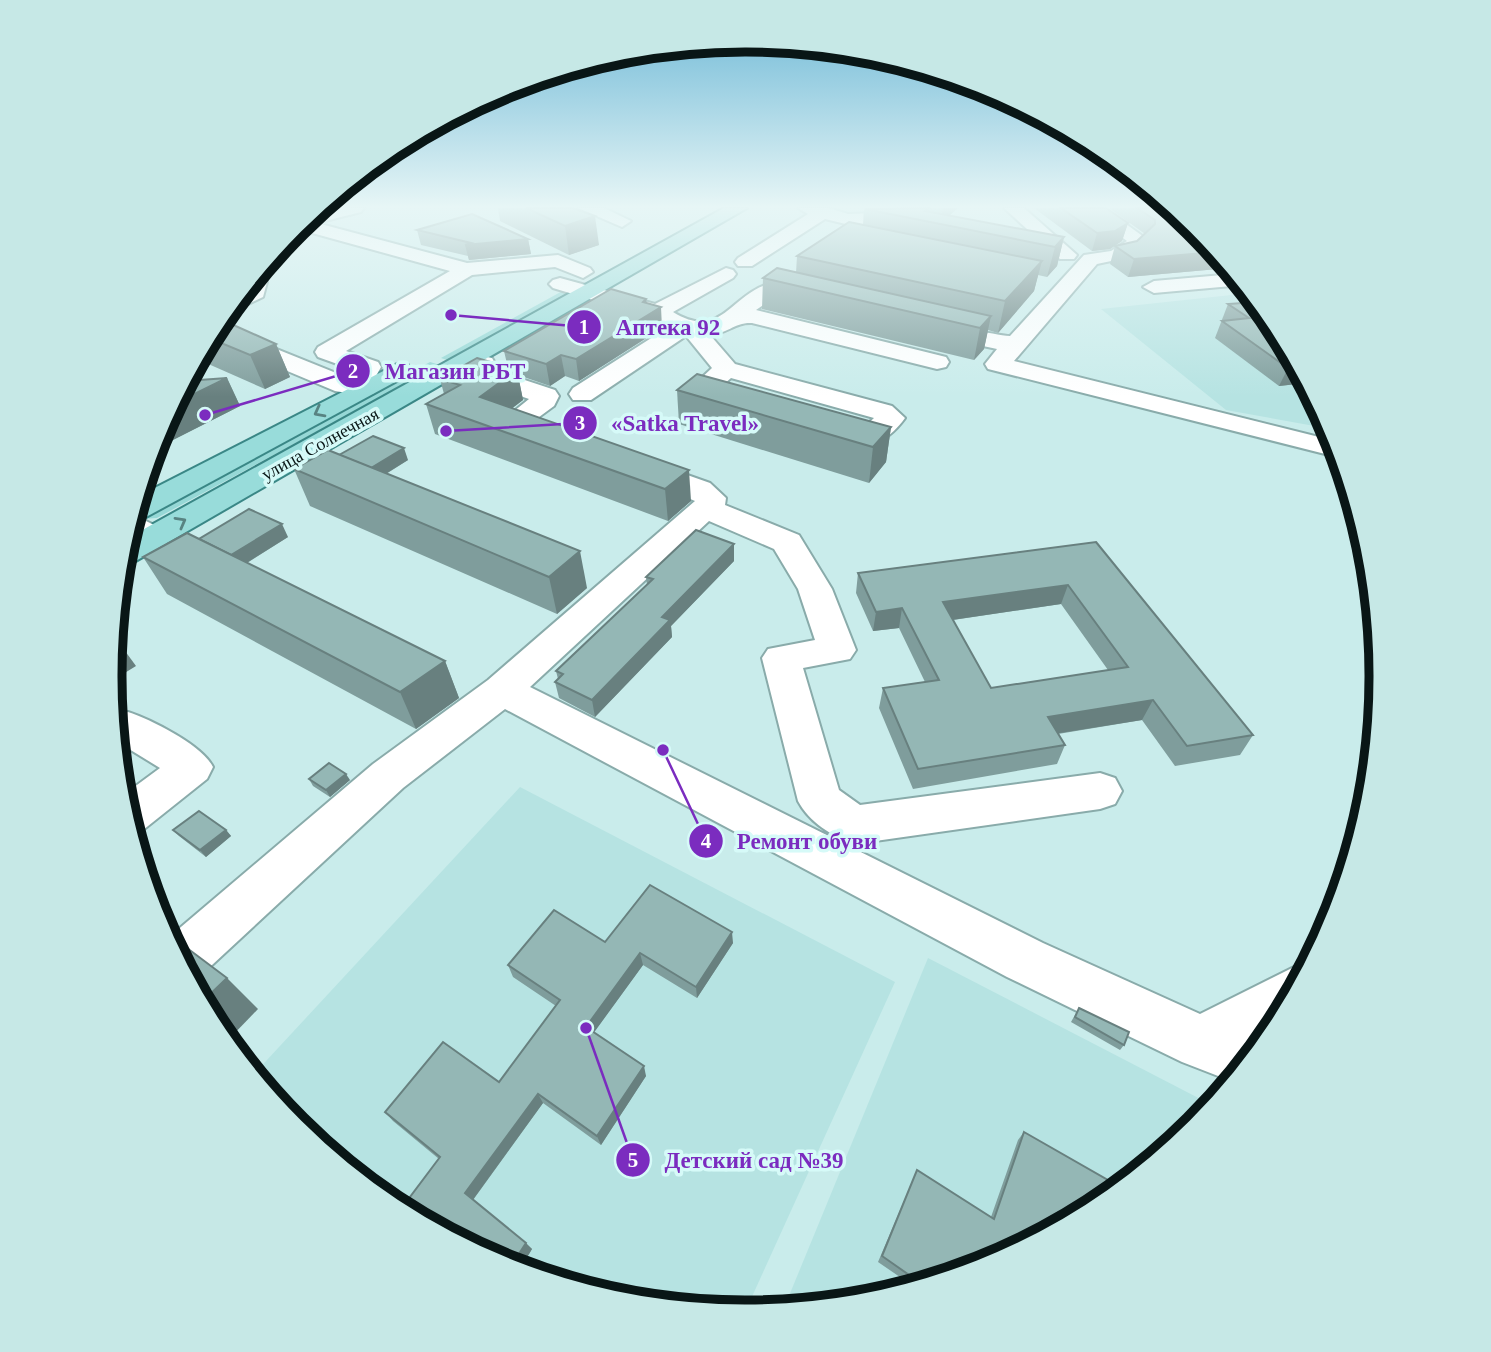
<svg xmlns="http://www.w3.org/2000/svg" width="1491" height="1352" viewBox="0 0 1491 1352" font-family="Georgia,serif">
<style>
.built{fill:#b6e3e2}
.green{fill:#96d8d6}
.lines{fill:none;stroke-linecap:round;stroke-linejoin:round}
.minor-casing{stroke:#89abaa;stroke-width:4}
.major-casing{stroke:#3a8786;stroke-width:4}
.minor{fill:#fff;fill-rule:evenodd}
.major{fill:#98dcda;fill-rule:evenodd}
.wall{fill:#7f9d9c;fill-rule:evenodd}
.shaded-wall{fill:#68807f}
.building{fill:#94b7b5;stroke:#68807f;stroke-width:2;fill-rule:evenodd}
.oneway{stroke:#588382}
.labels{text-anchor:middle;stroke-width:7;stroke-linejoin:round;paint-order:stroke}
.far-street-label{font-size:18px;fill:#091616;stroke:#d6faf8}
.rim{fill:none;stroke:#091616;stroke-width:9}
.leader{fill:none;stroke:#7b2cbf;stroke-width:2.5}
.callout-dot{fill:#7b2cbf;stroke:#d6faf8;stroke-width:2.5}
.mark-label{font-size:21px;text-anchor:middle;font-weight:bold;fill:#fff}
.callout-label{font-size:23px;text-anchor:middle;font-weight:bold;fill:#7b2cbf;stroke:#d6faf8;stroke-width:7;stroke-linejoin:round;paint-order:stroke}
</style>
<rect width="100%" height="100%" fill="#c9eceb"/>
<g class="built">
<path d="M1250,293L1274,323L1331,429L1226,410L1101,309Z"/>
<path d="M520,787L895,982L745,1312L621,1299L502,1263L392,1204L296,1125L254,1074Z"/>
<path d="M928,958L1212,1105L1195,1126L1098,1205L988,1263L869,1300L784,1308Z"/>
</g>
<g class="green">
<path d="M566,289L574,291L450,361L441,358Z"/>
<path d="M430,362L440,365L157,518L141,519Z"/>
</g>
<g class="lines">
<defs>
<g id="minor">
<path d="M333,208H364L361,212L317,223L467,263L558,255L590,268L593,272L583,278L555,267L472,275L346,351L378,362L381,367L376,376L378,388L374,393L365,396L335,391L228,346L224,341L228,336H244L351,379L354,370L318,357L315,352L318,347L450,271L294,228L312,213Z"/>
<path d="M578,208H604L631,221L622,227Z"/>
<path d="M798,208H829L848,214L875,213L922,222L924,226L915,232L871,223L859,238L852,240L843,234L850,225L825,219L752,266H738L735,262L738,258L808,214Z"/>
<path d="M1004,208H1024L1077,255L1074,259H1060Z"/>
<path d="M1083,208H1104L1148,240L1130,257L1097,264L1014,361L1335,441L1341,458L988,369L985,364L997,349L927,334L923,329L927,324C941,321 990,335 1010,336L1084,255L1111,251L1127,241Z"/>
<path d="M726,268L733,270L736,274L733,278L673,312C722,342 730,293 772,283L820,294L823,299L812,306L776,296L756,310L946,357L949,362L946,367L937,369L752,323C735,322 727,334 710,335L735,364L892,406L905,418C884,447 862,450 829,442L825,436L829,430L839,428L860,431L874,418L731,378L714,393L729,397L733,403L729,409L720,411L686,402L682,396L712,368L686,336L591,400H573L569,394L573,388L667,328L649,317L553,288L549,284L553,280L560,278L655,304Z"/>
<path d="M1234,274L1243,285L1154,293L1143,287L1154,281Z"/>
<path d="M256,276L267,282L263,297L242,307H229Z"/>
<path d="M483,356L492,358L495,363L494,370L555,390L559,396L554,406L535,420L569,433L573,439L569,445C547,450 520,438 507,420L508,416L529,399L472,379L468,374L474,358Z"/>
<path d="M642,459L710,483L726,498L725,505L799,535L832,589L856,650L850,659L803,668L839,790L860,805L1100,773L1115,778L1122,791L1115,804L1100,809L854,844C832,836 809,822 798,801L762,658L768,649L815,640L798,589L774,549L709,521L530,687L1043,943L1200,1014L1294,967L1305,972L1274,1030L1231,1081L1182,1062L1007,977L505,709L403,788L198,978L191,981L168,938L373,764L488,680L695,501L632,474L627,468L632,462Z"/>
<path d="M133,515L165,530L170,537L165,544L154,547L127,535Z"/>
<path d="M128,712C152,720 202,745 213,767L207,779L143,830L132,834L122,796L160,768L116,741L114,717Z"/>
</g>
<g id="major">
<path d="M724,208H747L134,562L121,565L126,539Z"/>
<path d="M399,363L408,365L411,370L408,375L146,517L132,519L139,496Z"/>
</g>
</defs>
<use href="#minor" class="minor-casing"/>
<use href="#major" class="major-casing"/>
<use href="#minor" class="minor"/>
<use href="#major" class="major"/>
</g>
<g class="wall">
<path d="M498,208H573L599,245L569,255L500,221Z"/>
<path d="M864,208H958L949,216L1064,237L1057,266L1047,277L1038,275L1034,291L998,333L988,330L984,349L974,360L762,309L763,278L796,273L797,256L863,225Z"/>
<path d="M1034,208H1106L1128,223L1122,241L1110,249L1092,251Z"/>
<path d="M1109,208H1173L1195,227L1229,268L1128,277L1110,264L1115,246L1137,241L1145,234Z"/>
<path d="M417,230L528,239L531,254L469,260L468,256L421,245Z"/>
<path d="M646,299L647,303L662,328L579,381L565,376L550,386L518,375L523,400L512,408L691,501L668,521L435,434L426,404L444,394L440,379L508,368L504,351Z"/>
<path d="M1257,302L1306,383L1279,386L1215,338L1228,304Z"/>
<path d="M217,322L276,344L290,377L265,389L197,359Z"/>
<path d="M227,378L240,406L167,443L162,440L155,443L158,432L186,381Z"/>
<path d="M677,390L891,427L886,462L869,483L679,424Z"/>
<path d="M339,455L408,460L386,474L587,588L557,614L310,506L294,469Z"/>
<path d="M288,537L247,563L445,661L459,698L416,729L167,594L143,557L199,539Z"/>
<path d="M1096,542L1253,735L1240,755L1175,766L1142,720L1058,734L1065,745L1057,764L913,789L879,708L883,688L925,682L899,628L873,631L856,593L858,573ZM1061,604L1108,670L991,688L953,620Z"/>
<path d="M734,544V561L671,626L672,637L595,717L559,698L555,682L558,679L556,671L647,585L646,577Z"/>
<path d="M309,779L350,780L330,797L313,786Z"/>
<path d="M173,830H226L231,836L206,857L179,836Z"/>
<path d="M605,942L733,943L697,998L643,965L594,1032L646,1076L601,1145L543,1103L473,1200L532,1249L520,1269L502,1263L439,1159L393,1121L385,1112L499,1082L556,1006L513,977L508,965Z"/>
<path d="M1079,1008L1124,1045L1120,1050L1071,1022Z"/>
<path d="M1024,1132L988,1264L913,1286L878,1262L917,1170L991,1217L1018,1140Z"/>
</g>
<g class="shaded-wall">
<path d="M943,208H958L941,222Z"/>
<path d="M595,216L599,245L569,255L565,226Z"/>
<path d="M1128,223L1122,241L1110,249L1092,251L1097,233Z"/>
<path d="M1064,237L1057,266L1047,277L1055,247Z"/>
<path d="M528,239L531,254L469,260L465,245Z"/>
<path d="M1216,252L1229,268L1128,277L1134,259Z"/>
<path d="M1042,261L1034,291L998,333L1005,301Z"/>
<path d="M646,299L648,315L661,307L662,328L579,381L576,359Z"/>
<path d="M991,316L984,349L974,360L980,328Z"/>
<path d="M276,344L290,377L265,389L250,355Z"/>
<path d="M561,355L565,376L550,386L546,364Z"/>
<path d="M1298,367L1306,383L1279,386L1288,368Z"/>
<path d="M517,370L523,400L489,426L480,397Z"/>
<path d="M227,378L240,406L167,443L160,429L174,404Z"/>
<path d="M891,427L886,462L869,483L873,447Z"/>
<path d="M158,433L162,440L155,443Z"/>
<path d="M404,448L408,460L361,489L357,476Z"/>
<path d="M689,470L691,501L668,521L665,489Z"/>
<path d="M282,524L288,537L229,574L222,561Z"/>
<path d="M734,544V561L671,626L672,637L595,717L592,700L662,617Z"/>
<path d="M580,551L587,588L557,614L549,577Z"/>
<path d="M1068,585L1061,604L938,622L943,602Z"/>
<path d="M902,608L899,628L873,631L876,612Z"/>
<path d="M117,640L136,666L110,682V676L113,642Z"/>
<path d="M445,661L459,698L416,729L400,692Z"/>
<path d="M1153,700L1142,720L1041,736L1048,717Z"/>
<path d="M346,774L350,780L330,797L326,790Z"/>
<path d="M226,830L231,836L206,857L200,850Z"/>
<path d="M732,932L733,943L697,998L696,987Z"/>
<path d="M640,953L643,965L590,1038L586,1027Z"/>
<path d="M227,978L258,1009L227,1041L217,1029L202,1002Z"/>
<path d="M644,1066L646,1076L601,1145L597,1136Z"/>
<path d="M538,1094L543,1103L472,1201L465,1193Z"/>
<path d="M526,1243L532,1249L520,1269L511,1266Z"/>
</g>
<g class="building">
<path d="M526,208H573L595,216L565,226Z"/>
<path d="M929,208L925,211L1064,237L1055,247L865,209Z"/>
<path d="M1061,208H1106L1128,223L1115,231L1097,233Z"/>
<path d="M1137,208H1173L1195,227L1216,252L1134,259L1115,246L1137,241L1155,224V220Z"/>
<path d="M472,214L528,239L465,245L471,243L417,230Z"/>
<path d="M849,222L1042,261L1005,301L797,256Z"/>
<path d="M777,268L991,316L980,328L763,278Z"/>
<path d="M611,289L646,299L643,302L661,307L576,359L561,355L546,364L504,351Z"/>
<path d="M1257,302L1274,323L1298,367L1288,368L1222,321L1249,318L1228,304Z"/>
<path d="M220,319L276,344L250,355L209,338Z"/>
<path d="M477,358L517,370L480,397L689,470L665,489L426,404L460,385L440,379Z"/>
<path d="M697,374L891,427L873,447L677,390Z"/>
<path d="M227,378L174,404L186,381Z"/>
<path d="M373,436L404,448L371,468L339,455Z"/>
<path d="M328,450L580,551L549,577L294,469Z"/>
<path d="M249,509L282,524L231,555L199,539Z"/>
<path d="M696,530L734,544L662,617L670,620L592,700L555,682L563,674L556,671L653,579L646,577Z"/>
<path d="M187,533L445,661L400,692L143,557Z"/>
<path d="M1096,542L1253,735L1187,746L1153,700L1048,717L1065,745L918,769L883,688L939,680L902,608L876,612L858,573ZM1068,585L1128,667L991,688L943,602Z"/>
<path d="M329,763L346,774L326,790L309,779Z"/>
<path d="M199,811L226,830L200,850L173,830Z"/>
<path d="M650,885L732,932L696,987L640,953L586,1027L644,1066L597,1136L538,1094L465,1193L526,1243L511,1266L502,1263L401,1209L440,1157L385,1112L443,1042L499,1082L560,1000L508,965L554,910L605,942Z"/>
<path d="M179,942L227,978L202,1002L173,947Z"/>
<path d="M1079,1008L1129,1032L1124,1045L1075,1017Z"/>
<path d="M1024,1132L1120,1187L1098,1205L988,1264L922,1284L882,1256L917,1170L994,1219Z"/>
</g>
<defs><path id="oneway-chevron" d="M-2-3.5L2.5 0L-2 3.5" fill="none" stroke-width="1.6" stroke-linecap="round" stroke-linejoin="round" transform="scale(1.75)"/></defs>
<g class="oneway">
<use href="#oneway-chevron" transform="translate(319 412) rotate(152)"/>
<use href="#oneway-chevron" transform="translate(181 522) rotate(-29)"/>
</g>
<linearGradient id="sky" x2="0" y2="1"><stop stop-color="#69b6d5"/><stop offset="0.52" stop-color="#e7f6f6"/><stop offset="1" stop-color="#e7f6f6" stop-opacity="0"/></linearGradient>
<rect width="1491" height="397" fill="url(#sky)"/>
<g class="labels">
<g class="far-street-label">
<text transform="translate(320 444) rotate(-29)" y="6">улица Солнечная</text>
</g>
</g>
<path d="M0 0H1491V1352H0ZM745 52H746A623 623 0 0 1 1369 675V677A623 623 0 0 1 746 1300H745A623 623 0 0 1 122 677V675A623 623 0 0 1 745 52Z" fill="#c6e8e6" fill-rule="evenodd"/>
<path class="rim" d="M745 52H746A623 623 0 0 1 1369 675V677A623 623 0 0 1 746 1300H745A623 623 0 0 1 122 677V675A623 623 0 0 1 745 52Z"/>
<path class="leader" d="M451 315L584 327M205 415L353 371M446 431L580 423M663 750L706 841M586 1028L633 1160"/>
<g class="callout-dot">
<circle cx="451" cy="315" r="7"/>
<circle cx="205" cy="415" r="7"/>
<circle cx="446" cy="431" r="7"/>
<circle cx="663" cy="750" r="7"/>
<circle cx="586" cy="1028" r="7"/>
<circle cx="584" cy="327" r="18"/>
<circle cx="353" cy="371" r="18"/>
<circle cx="580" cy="423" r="18"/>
<circle cx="706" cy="841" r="18"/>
<circle cx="633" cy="1160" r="18"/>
</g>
<g class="mark-label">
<text x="584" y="334">1</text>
<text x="353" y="378">2</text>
<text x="580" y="430">3</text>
<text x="706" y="848">4</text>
<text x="633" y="1167">5</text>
</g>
<g class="callout-label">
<text x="668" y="335">Аптека 92</text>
<text x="455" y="379">Магазин РБТ</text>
<text x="685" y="431">«Satka Travel»</text>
<text x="807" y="849">Ремонт обуви</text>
<text x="754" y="1168">Детский сад №39</text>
</g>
</svg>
